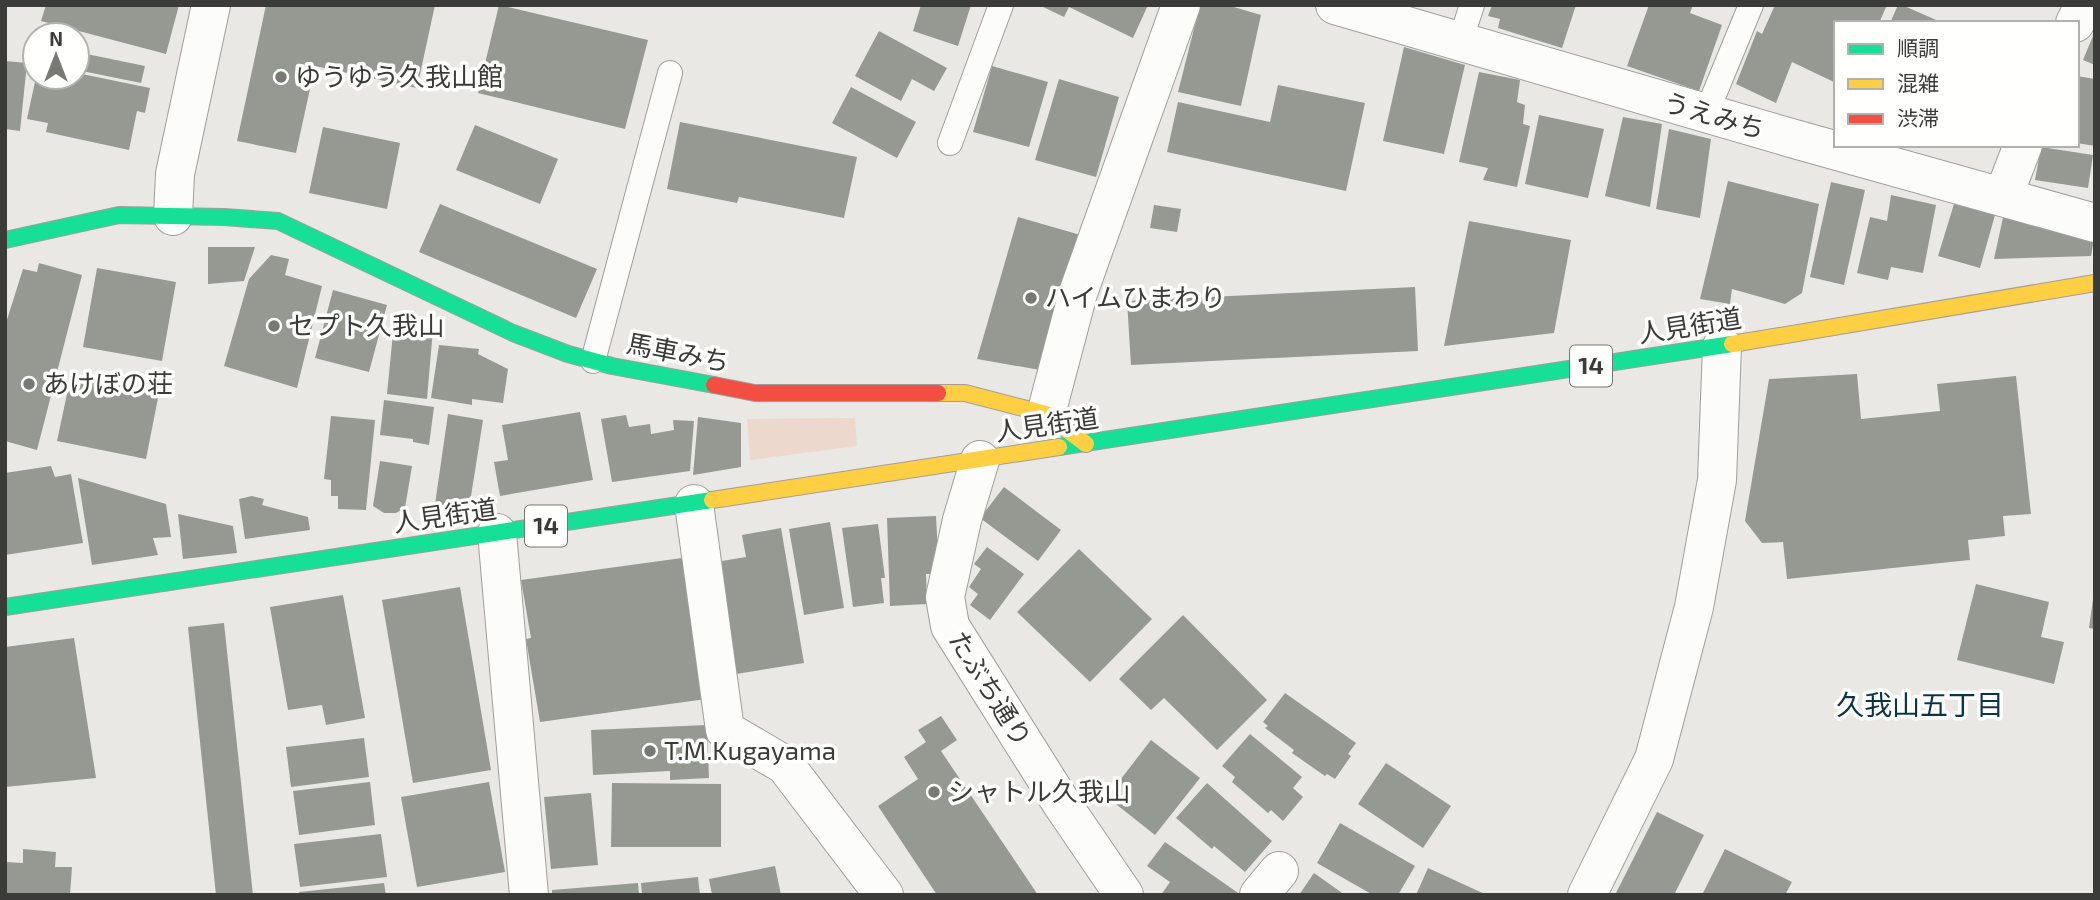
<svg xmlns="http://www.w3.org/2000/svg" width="2100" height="900" viewBox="0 0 2100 900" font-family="'Exo 2','Noto Sans JP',sans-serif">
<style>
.green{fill:#ecd8cc}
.building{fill:#969991}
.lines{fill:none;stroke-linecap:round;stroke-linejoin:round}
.lane-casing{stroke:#9f9e9c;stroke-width:26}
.street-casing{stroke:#9f9e9c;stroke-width:40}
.fast-casing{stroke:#9f9e9c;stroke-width:18}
.slow-casing{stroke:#9f9e9c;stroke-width:18}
.jam-casing{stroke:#9f9e9c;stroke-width:18}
.lane{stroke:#fcfcfb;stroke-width:24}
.street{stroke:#fcfcfb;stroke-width:38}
.fast{stroke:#16e098;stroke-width:16}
.slow{stroke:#ffcf43;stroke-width:16}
.jam{stroke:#f24e42;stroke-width:16}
.poi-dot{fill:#787875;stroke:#fffffe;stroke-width:2.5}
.labels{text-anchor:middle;stroke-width:7;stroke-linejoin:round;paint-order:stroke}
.shield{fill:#fffffe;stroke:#767674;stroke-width:2}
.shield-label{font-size:24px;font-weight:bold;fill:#3b3b39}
.poi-label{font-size:26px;fill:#3b3b39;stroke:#fffffe;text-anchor:start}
.street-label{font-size:26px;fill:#3b3b39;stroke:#fffffe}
.neighbourhood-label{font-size:28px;fill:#09344a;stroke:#fffffe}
</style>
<rect width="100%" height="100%" fill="#e9e8e5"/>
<path class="green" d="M855,418L857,446L750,460L747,419Z"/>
<g class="building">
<path d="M46,5H179L166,54L41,21Z"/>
<path d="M266,5H435L417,88L315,66L296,153L237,141Z"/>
<path d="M499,5L648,40L625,129L478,93Z"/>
<path d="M921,5H971L958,46L913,31Z"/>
<path d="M1039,5H1148L1133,38L1069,7L1064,17Z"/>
<path d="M1200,5H1227L1261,15L1241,106L1178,92Z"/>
<path d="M1492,5H1576L1562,48L1498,28L1500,19L1488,16Z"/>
<path d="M1649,5H1693L1690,13L1722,25L1699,91L1627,66Z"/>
<path d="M1775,5H1887L1879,23H1836V83L1792,62L1776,103L1736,84L1757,31L1762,34Z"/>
<path d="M1898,5H1902L1943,23H1890Z"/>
<path d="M879,31L947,68L934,91L912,79L901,101L855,76Z"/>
<path d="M2095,31V65L2083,60Z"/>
<path d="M1404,47L1465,65L1444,154L1383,141Z"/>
<path d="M77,52L145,66L141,83L77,70Z"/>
<path d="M5,61L27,63L20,131L5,129Z"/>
<path d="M992,66L1048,82L1029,147L973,132Z"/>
<path d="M1479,72L1520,80L1517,102L1525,105L1523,124L1530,126L1517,187L1483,180L1488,168L1459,162Z"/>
<path d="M77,73L150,88L145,113L137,111L129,150L46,132L48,123L27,119L36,77H77Z"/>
<path d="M2077,76L2095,79V146L2077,143Z"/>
<path d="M1059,79L1119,97L1096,177L1035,160Z"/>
<path d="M1278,85L1365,103L1346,191L1167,152L1178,102L1270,122Z"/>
<path d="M851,87L916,122L897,158L832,123Z"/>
<path d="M1539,115L1604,129L1588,198L1525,184Z"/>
<path d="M1623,117L1662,124L1650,207L1605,196Z"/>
<path d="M680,122L857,157L844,218L739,197L737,203L667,189Z"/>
<path d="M475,125L558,159L540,204L456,170Z"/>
<path d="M323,127L400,143L387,209L309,193Z"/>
<path d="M1669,129L1711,139L1700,218L1656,209Z"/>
<path d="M2041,147L2093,155L2088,188L2035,180Z"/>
<path d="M1728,181L1819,204L1802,293L1785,304L1732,289L1730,304L1700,299Z"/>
<path d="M1831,182L1865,190L1844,285L1810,277Z"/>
<path d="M1891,195L1936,205L1923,273L1891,267L1888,280L1857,273L1870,217L1887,221Z"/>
<path d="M440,204L597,269L576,318L419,252Z"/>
<path d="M1954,204L1995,215L1980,268L1938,256Z"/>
<path d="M1154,205L1181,209L1177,232L1150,228Z"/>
<path d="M2004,213L2094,238L2091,256L1994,259Z"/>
<path d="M1018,217L1084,236L1046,371L977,359Z"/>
<path d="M1469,221L1571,240L1554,333L1444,346Z"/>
<path d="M208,247H255L244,281L208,284Z"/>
<path d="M271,255L289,259L285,275L322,286L297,388L224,366L249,279Z"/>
<path d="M39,263L82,275L37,450L5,441V326L23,269L37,272Z"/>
<path d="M97,268L176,282L162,361L83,347Z"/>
<path d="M1415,287L1418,351L1131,365L1127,301Z"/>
<path d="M333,290L387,305L369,372L315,358Z"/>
<path d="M394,323L433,329L427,399L387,394Z"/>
<path d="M439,345L479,349L478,354L508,369L503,403L472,399V405L431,398Z"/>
<path d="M1857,374L1861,419L1940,411L1937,384L2016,376L2031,514L2003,516L2005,536L1968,540L1970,560L1787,579L1783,542L1762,543L1745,521L1769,379Z"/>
<path d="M71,375L159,393L146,459L57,441Z"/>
<path d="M384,400L434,407L429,445L413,442V439L380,435Z"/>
<path d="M580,412L593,480L500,496L494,462L508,460L502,425Z"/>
<path d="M448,414L483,420L469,509L435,504Z"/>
<path d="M626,415L629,427L650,424L651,434L674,430L673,420L694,421L690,471L612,482L601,419Z"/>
<path d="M331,416L375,420L366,510L338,509V496H331V480L324,479Z"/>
<path d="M698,417L741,423V467L693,475Z"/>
<path d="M380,461L412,466L405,508L396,513H384L373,506Z"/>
<path d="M51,466L55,477L71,474L83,543L5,555V473Z"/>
<path d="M78,478L166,504L171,537L153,538L158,555L92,565Z"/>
<path d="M1004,487L1061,530L1038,561L980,518Z"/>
<path d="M252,496L264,499L262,505L308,517L310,530L245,539L239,499Z"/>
<path d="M178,514L233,526L237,553L183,559Z"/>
<path d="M936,516L939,574H926L927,604L890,606L887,518Z"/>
<path d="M830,522L844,608L804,615L789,529Z"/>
<path d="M878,524L885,578H881L884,603L853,607L842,528Z"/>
<path d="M781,528L804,663L736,674L716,562L746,557L742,535Z"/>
<path d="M987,547L1024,574L990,620L970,605L978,594L969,587L981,569L974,564Z"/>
<path d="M1079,549L1152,619L1090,682L1017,612Z"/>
<path d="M682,558L706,699L540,722L526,639L531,638L521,580Z"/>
<path d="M1976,584L2049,602L2041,637L2064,642L2054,684L1957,660Z"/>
<path d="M460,587L491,770L413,783L382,600Z"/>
<path d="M343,595L365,718L326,725L322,705L288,710L270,607Z"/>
<path d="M2093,599H2095V629L2089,628Z"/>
<path d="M1183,615L1267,700L1217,750L1164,698L1151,710L1119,679Z"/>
<path d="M224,623L253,895H216L188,627Z"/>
<path d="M74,638L96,778L5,787V647Z"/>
<path d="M1285,693L1356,743L1348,754L1351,756L1335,779L1327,774L1325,776L1292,753L1294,750L1265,728L1268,726L1263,722Z"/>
<path d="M941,716L957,740L941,751L1038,895H937L878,806L918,779L904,757L926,742L918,730Z"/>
<path d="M707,725L709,778L670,780V771L593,775L591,730Z"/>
<path d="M1250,734L1302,777L1293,788L1303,797L1283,821L1271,810L1268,813L1232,782L1235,777L1222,766Z"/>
<path d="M364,738L369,777L291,787L286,747Z"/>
<path d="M1151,740L1200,778L1155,835L1107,797Z"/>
<path d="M1386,763L1451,806L1423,848L1358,804Z"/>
<path d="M370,782L375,825L299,835L293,791Z"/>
<path d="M489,782L505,872L417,887L401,797Z"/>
<path d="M612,783L721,784V847H611Z"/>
<path d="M1207,783L1272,841L1245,872L1214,846L1212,849L1176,818Z"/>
<path d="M591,793L598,865L551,869L544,797Z"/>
<path d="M1657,812L1704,835L1674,895H1620L1616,893Z"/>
<path d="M1340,823L1415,866L1398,895H1373L1317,863Z"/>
<path d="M381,834L387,877L300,887L294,844Z"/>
<path d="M1165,842L1241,895H1161L1170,882L1147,866Z"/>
<path d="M23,849L56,852L55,867H72L70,895H5V862L23,863Z"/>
<path d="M1725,849L1792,882L1785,895H1702Z"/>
<path d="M775,866L781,895H712L709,879Z"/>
<path d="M1428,868L1487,895H1416Z"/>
<path d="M1314,873L1345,895H1299Z"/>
<path d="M698,877L700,895H642L641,883Z"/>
<path d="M384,883L386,895H299V892Z"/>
<path d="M638,883L639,895H552V890Z"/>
</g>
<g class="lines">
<defs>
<g id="lane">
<path d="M1460,42L1472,5"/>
<path d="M1706,114L1751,5"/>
<path d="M950,143L1001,5"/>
<path d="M593,361L670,73"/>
</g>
<g id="street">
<path d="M1335,5L1791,138L2095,223"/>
<path d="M2075,23L2084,5"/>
<path d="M2003,197L2023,145"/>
<path d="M173,216L175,174L211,5"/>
<path d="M1046,414L1078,293L1181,5"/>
<path d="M980,460L962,520L945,597L950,626L1062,804L1124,895"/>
<path d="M694,504L725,730L785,765L884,895"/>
<path d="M497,533L529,895"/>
<path d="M1259,895L1279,871"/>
<path d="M1587,895L1654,759L1694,607L1717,480L1722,346"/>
</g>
<g id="fast">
<path d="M5,240L119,215L224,217L278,221L513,333L568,354L612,366L714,385"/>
<path d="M1059,447L1732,344"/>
<path d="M5,607L712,500"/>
</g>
<g id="slow">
<path d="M1732,344L2095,283"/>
<path d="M938,393H965L1046,414L1086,444"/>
<path d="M712,500L1059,447"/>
</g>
<path id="jam" d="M714,385L755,393H938"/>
</defs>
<use href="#lane" class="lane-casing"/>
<use href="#street" class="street-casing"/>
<use href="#fast" class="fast-casing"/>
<use href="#slow" class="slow-casing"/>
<use href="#jam" class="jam-casing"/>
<use href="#lane" class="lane"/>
<use href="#street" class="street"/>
<use href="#fast" class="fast"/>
<use href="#slow" class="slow"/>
<use href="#jam" class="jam"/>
</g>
<g class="poi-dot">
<circle cx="281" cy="77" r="7"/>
<circle cx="1031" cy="298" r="7"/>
<circle cx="274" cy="326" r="7"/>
<circle cx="29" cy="384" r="7"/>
<circle cx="650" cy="751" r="7"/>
<circle cx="934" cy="792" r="7"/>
</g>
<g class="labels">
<g class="shield">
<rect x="1570" y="345.5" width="42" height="41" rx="5"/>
<rect x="525" y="505.5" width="42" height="41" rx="5"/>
</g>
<g class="shield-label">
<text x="1591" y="374">14</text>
<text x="546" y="534">14</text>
</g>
<g class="poi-label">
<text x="295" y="86">ゆうゆう久我山館</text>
<text x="1045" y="307">ハイムひまわり</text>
<text x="288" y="335">セプト久我山</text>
<text x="43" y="393">あけぼの荘</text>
<text x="664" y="760">T.M.Kugayama</text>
<text x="948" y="801">シャトル久我山</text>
</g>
<g class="street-label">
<text transform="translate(1714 116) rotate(16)" y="9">うえみち</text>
<text transform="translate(1690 326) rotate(-9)" y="9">人見街道</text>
<text transform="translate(678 353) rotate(11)" y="9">馬車みち</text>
<text transform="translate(1047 425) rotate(-8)" y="9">人見街道</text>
<text transform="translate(445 516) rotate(-8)" y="9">人見街道</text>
<text transform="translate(990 689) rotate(58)" y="9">たぶち通り</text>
</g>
<g class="neighbourhood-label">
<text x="1920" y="715">久我山五丁目</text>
</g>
</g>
<rect width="2100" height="900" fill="none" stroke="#3b3b39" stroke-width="14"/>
<rect x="1834" y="21" width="245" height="126" fill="#fffffe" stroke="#b1b1af" stroke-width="2"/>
<rect x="1848" y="44" width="35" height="10" fill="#16e098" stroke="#b1b1af" stroke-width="2"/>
<text x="1897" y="56" font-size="21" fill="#3b3b39">順調</text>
<rect x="1848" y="79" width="35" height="10" fill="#ffcf43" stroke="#b1b1af" stroke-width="2"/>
<text x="1897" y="91" font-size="21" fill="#3b3b39">混雑</text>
<rect x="1848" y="114" width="35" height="10" fill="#f24e42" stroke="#b1b1af" stroke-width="2"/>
<text x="1897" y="126" font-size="21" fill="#3b3b39">渋滞</text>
<g transform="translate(56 56)"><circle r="33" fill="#fffffe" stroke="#b1b1af" stroke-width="2"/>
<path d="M0-5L12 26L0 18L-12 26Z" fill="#787875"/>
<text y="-10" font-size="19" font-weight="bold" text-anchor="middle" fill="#3b3b39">N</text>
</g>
</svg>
